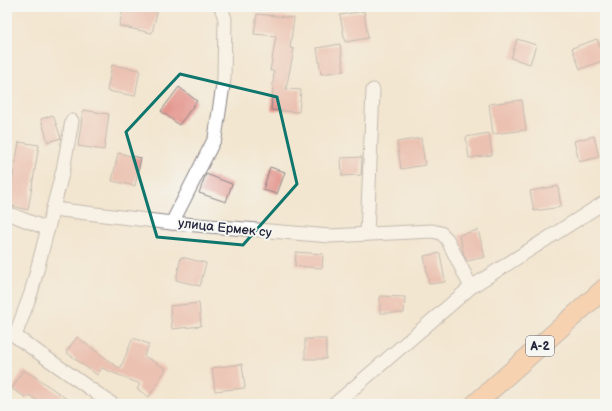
<svg xmlns="http://www.w3.org/2000/svg" width="612" height="411" viewBox="0 0 612 411" font-family="'Balsamiq Sans',sans-serif">
<style>
.building{fill:#e3978f}
.lines{fill:none;stroke-linecap:round;stroke-linejoin:round}
.minor-casing{stroke:#8a8486;stroke-width:15}
.highway-casing{stroke:#8a8486;stroke-width:21}
.minor{stroke:#fff;stroke-width:13}
.highway{stroke:#fbbb8c;stroke-width:19}
.marked{fill:none;stroke:#0f766e;stroke-width:3;stroke-linejoin:round}
.labels{text-anchor:middle;stroke-width:4;stroke-linejoin:round;paint-order:stroke}
.shield{fill:#f6f6f2;stroke:#626272;stroke-width:1}
.shield-label{font-size:12px;font-weight:bold;fill:#22223b}
.street-label{font-size:13px;fill:#22223b;stroke:#f6f6f2}
</style>
<rect width="100%" height="100%" fill="#f6f6f2"/>
<filter id="ink" filterUnits="userSpaceOnUse"><feTurbulence type="fractalNoise" baseFrequency=".025" numOctaves="2"/><feDisplacementMap in="SourceGraphic" scale="8" xChannelSelector="R" yChannelSelector="G"/><feConvolveMatrix kernelMatrix="1 2 1 2 8 2 1 2 1" color-interpolation-filters="sRGB"/></filter>
<filter id="wash" filterUnits="userSpaceOnUse"><feTurbulence type="fractalNoise" baseFrequency=".012" numOctaves="4" result="noise"/><feDisplacementMap in="SourceGraphic" scale="16" xChannelSelector="R" yChannelSelector="G"/><feGaussianBlur stdDeviation="0.9" result="paint"/><feColorMatrix in="noise" values="0 0 0 0 0 0 0 0 0 0 0 0 0 0 0 0 0 1.4 0 .05"/><feComposite in="paint" operator="in"/></filter>
<g filter="url(#wash)">
<rect width="100%" height="100%" fill="#f2e6d0"/>
<g id="blocks">
<g class="building">
<path d="M124,7H136L157,12L152,33L119,26Z"/>
<path d="M364,11L368,38L345,42L340,15Z"/>
<path d="M257,14L294,18L290,48L294,49L286,89L301,90L299,112L271,110L274,71H270L276,36L254,34Z"/>
<path d="M517,39L536,45L530,64L511,58Z"/>
<path d="M597,39L605,60L580,69L572,48Z"/>
<path d="M340,44L344,71L321,74L317,48Z"/>
<path d="M112,65L140,70L135,96L107,91Z"/>
<path d="M179,87L197,101L179,125L161,111Z"/>
<path d="M522,100L526,130L493,134L489,104Z"/>
<path d="M83,110L109,114L104,150L78,146Z"/>
<path d="M53,115L61,138L48,142L41,119Z"/>
<path d="M489,133L492,155L469,158L466,137Z"/>
<path d="M594,136L599,157L579,162L574,141Z"/>
<path d="M421,138L425,165L401,169L397,142Z"/>
<path d="M19,142L39,145L28,210L8,205Z"/>
<path d="M118,153L141,158L135,186L112,181Z"/>
<path d="M362,157L361,175L342,176L341,158Z"/>
<path d="M270,167L285,172L277,194L263,190Z"/>
<path d="M206,174L232,184L226,202L199,193Z"/>
<path d="M558,186L561,207L534,211L530,191Z"/>
<path d="M478,230L485,257L467,261L464,255L459,235Z"/>
<path d="M296,252L323,254L322,268L295,266Z"/>
<path d="M440,253L445,282L429,284L424,256Z"/>
<path d="M181,257L206,263L200,286L176,280Z"/>
<path d="M380,296L405,297L404,313H380Z"/>
<path d="M199,303L201,326L172,329L170,306Z"/>
<path d="M77,337L120,369L133,338L149,344L144,356L166,369L149,397L137,389L140,384L102,368L97,375L66,352Z"/>
<rect x="305" y="339" width="21" height="20"/>
<path d="M242,364L245,388L215,391L212,368Z"/>
<path d="M23,370L37,378L74,404H42L29,395L27,398L12,389Z"/>
</g>
</g>
</g>
<g filter="url(#ink)">
<use href="#blocks" fill-opacity="0" stroke="#8a8486" stroke-width="1"/>
<g class="lines">
<defs>
<g id="minor">
<path d="M221,7L225,19L224,79L215,138L172,223L330,236L432,231L441,233L447,239L471,287"/>
<path d="M72,121L63,170L31,293L15,336L112,404"/>
<path d="M53,209L172,223"/>
<path d="M7,213L48,229"/>
<path d="M367,234L373,90"/>
<path d="M335,404L471,287L605,202"/>
</g>
<path id="highway" d="M475,404L605,288"/>
</defs>
<use href="#minor" class="minor-casing"/>
<use href="#highway" class="highway-casing"/>
<use href="#minor" class="minor"/>
<use href="#highway" class="highway"/>
</g>
</g>
<path d="M0 0H612V411H0ZM180,74L277,97L297,184L243,245L157,237L126,132Z" fill="#f2e6d0" fill-opacity=".55" fill-rule="evenodd"/>
<path class="marked" d="M180,74L277,97L297,184L243,245L157,237L126,132Z"/>
<g class="labels">
<rect class="shield" x="526" y="336" width="28" height="20" rx="3"/>
<g class="shield-label">
<text x="540" y="350">A-2</text>
</g>
<g class="street-label">
<text transform="translate(225 227) rotate(6)" y="5">улица Ермек су</text>
</g>
</g>
<rect width="612" height="411" fill="none" stroke="#f6f6f2" stroke-width="24"/>
</svg>
